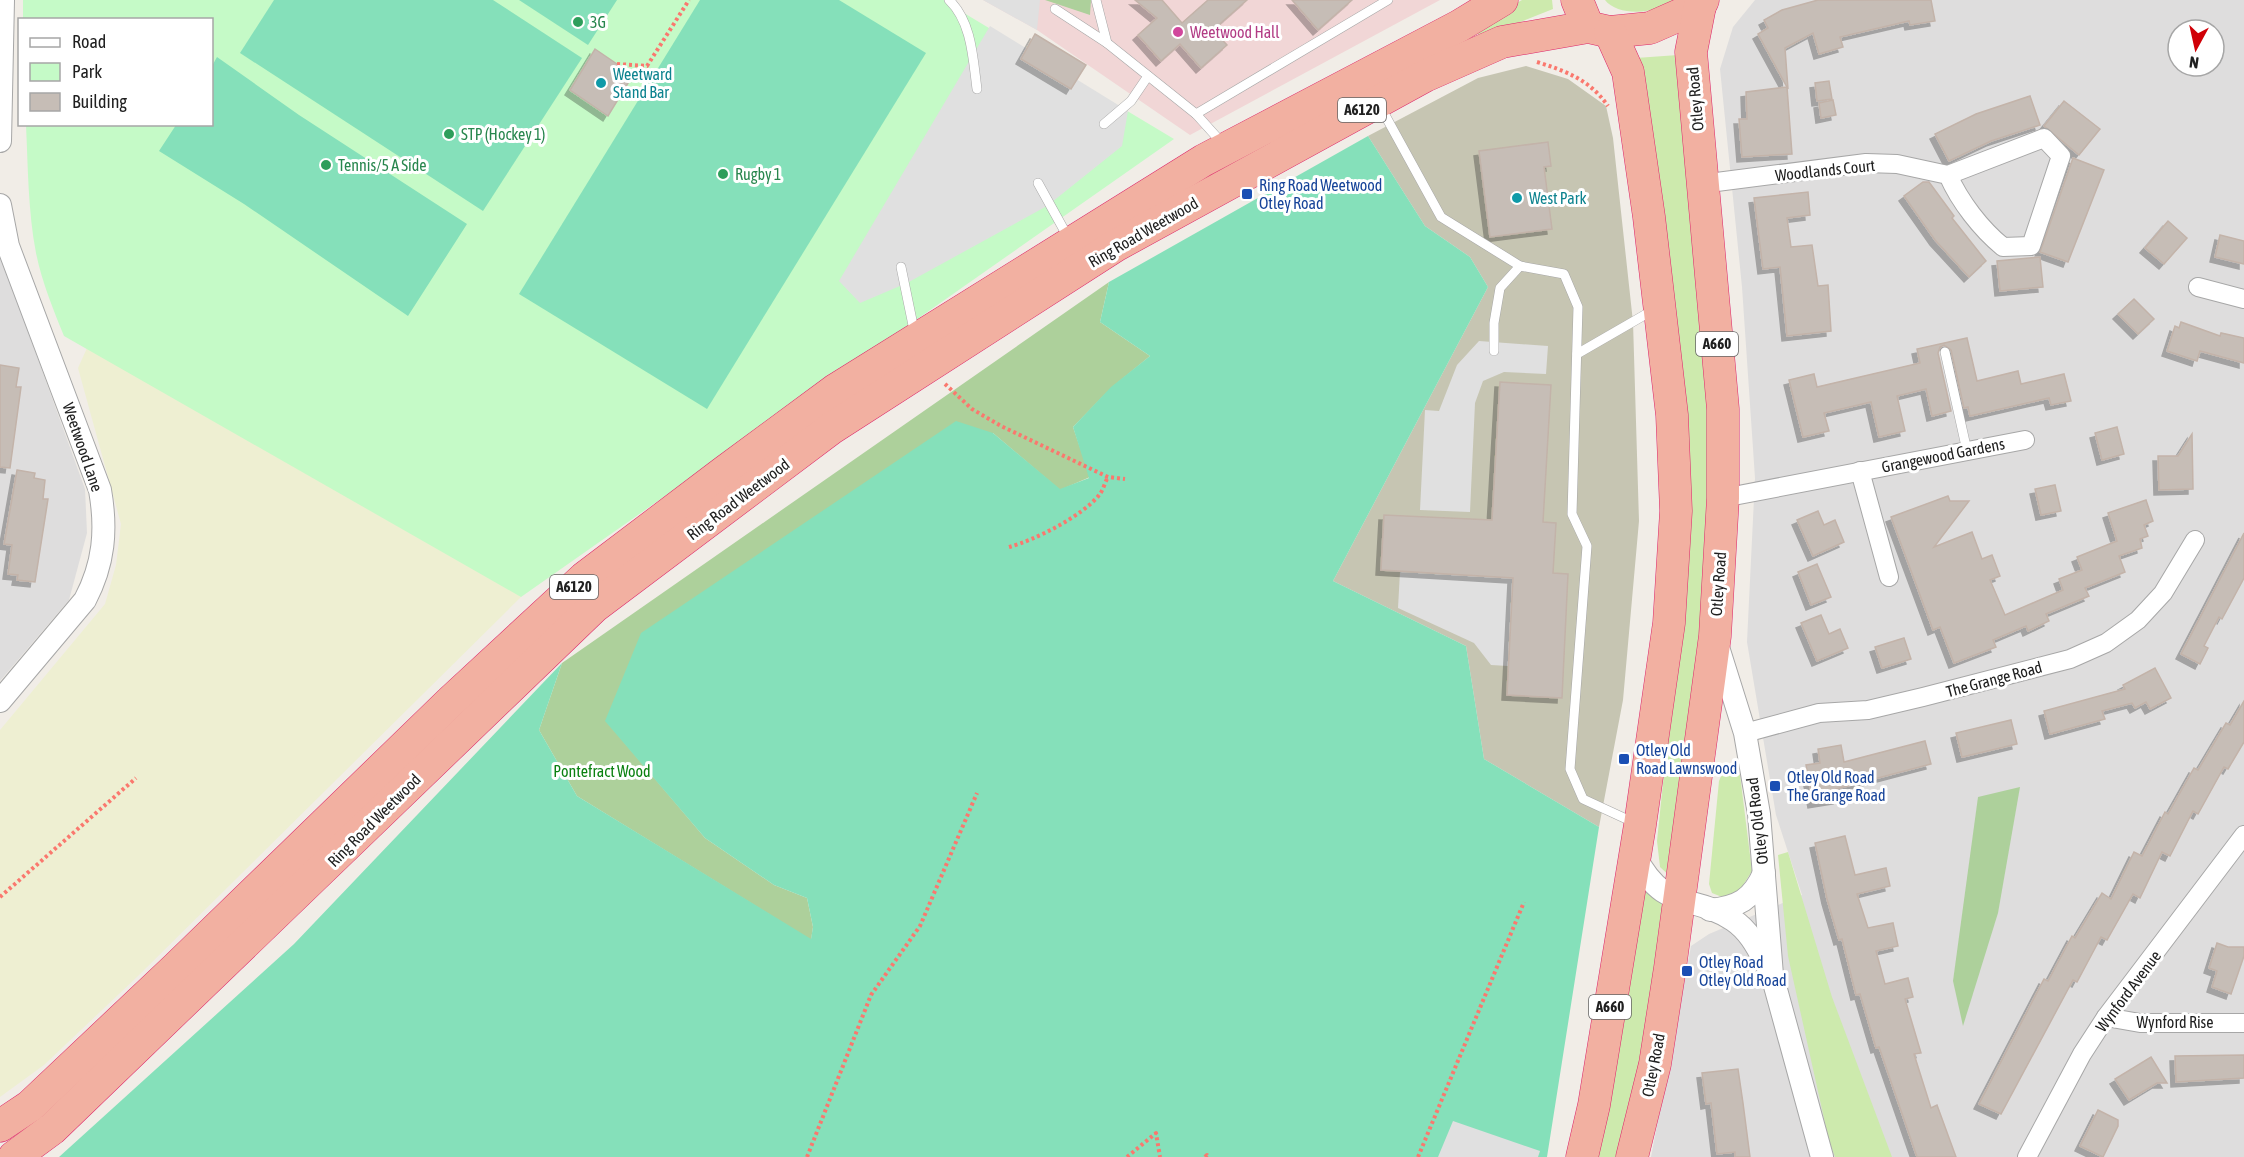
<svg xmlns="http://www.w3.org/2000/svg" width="2244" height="1157" viewBox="0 0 2244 1157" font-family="'Asap Condensed',sans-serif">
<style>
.residential{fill:#dedddd;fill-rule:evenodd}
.commercial{fill:#f1d6d6}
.construction{fill:#c6c5b2}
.farmland{fill:#eeefd2}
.grass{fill:#cdeaad}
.forest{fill:#add09b}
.park{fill:#c5fac7}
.pitch{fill:#85e0ba}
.parking{fill:#e0e0e0}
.building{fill:#c6bdb6;stroke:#c3b3a9;stroke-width:1.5;filter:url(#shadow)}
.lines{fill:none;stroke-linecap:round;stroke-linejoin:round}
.service-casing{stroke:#a7a7a7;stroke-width:10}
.minor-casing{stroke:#a7a7a7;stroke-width:20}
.tertiary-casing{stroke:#a7a7a7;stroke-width:24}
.trunk-casing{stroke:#dc266b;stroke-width:33}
.path{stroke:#fa786e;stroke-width:4;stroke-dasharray:3 3;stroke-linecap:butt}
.service{stroke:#fff;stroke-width:9}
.minor{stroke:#fff;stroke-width:18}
.tertiary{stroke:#fff;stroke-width:22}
.trunk{stroke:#f2b0a1;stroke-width:32}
.leisure-dot{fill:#2e9e5b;stroke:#fff;stroke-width:2}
.hotel-dot{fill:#d1479c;stroke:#fff;stroke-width:2}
.culture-dot{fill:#0f9aa8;stroke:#fff;stroke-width:2}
.transit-dot{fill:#1a4fb4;stroke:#fff;stroke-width:2}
.labels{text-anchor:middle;stroke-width:6;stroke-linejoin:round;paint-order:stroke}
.shield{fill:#fff;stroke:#636363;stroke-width:1.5}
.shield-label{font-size:15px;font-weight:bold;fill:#202020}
.leisure-label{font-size:16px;fill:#27864d;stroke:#fff;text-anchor:start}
.hotel-label{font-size:16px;fill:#b23c85;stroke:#fff;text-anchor:start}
.culture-label{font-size:16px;fill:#0d838f;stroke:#fff;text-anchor:start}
.street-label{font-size:16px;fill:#202020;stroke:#fff}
.transit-label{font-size:16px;fill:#164399;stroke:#fff;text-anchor:start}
.park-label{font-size:16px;fill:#0b8111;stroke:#fff}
</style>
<defs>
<filter id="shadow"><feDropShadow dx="-5" dy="5" stdDeviation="0" flood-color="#0004"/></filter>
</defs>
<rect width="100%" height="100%" fill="#f1ede7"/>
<g class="residential">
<path d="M1755,0H2244V1157H1651L1691,946L1709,934L1802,895L1776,815L1747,642L1755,478L1742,287L1720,69L1733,27ZM2178,30H2214V66H2178Z"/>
<path d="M0,254L85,489L87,533L69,600L0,681Z"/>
</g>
<path class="commercial" d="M983,0H1440L1190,135L1037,30Z"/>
<path class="construction" d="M1526,66L1568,79L1606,106L1613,138L1633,322L1639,521L1623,700L1599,827L1484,759L1466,646L1333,581L1488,287L1470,257L1425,226L1368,136L1478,78Z"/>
<path class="farmland" d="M92,337L513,582L521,597L138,976L44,1065L0,1097V730L105,604L116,565L121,524L78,368Z"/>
<g class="grass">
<path d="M1522,0H1552L1553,9L1480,38L1475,27Z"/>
<path d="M1605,0H1676C1659,13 1619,18 1605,0Z"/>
<path d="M1678,55L1714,450L1712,538L1672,878L1660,867L1657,841L1682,601L1636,58Z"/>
<path d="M1731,769L1740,775L1752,871L1740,890L1722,897L1712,893L1709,884L1719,781L1723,772Z"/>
<path d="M1788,852L1832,997L1892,1157H1835L1829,1141L1788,956L1778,855Z"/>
<path d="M1640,888L1668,905L1623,1157H1594Z"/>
</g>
<g class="forest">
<path d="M1045,0H1091L1090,15Z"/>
<path d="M1109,282L1100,322L1150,356L1111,388L1073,427L1090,477L1060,490L993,433L606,721L705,838L774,885L807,898L813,927L811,940L577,796L539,730L562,663Z"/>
<path d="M2020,787L1998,913L1963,1026L1953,981L1978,797Z"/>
</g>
<path class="park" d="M23,0H949L959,10L1174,139L521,597L64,336C53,309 42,282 36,253C28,211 28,167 26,125L212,124V20L23,19Z"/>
<g class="pitch">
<path d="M274,0H493L582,58L483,211L240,53Z"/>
<path d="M519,0H617L588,45Z"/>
<path d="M700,0H839L926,53L707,409L519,294Z"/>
<path d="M217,57L299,115L467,224L408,316L244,204L159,151L176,125L212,124V66Z"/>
<path d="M1368,136L1425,226L1470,257L1488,287L1333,581L1466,646L1484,759L1599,827L1547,1157H59L294,944L562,663L539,730L577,796L811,939L813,927L807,898L774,885L705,838L605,721L641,633L956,421L993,433L1060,489L1089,478L1073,427L1111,387L1150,356L1100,322L1109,282Z"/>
</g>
<g class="parking">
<path d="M983,0H1040L1037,30Z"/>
<path d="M990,26L1128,111L1122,146L1047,206L907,283L860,303L839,281Z"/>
<path d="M1479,341L1548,346L1546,374L1504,372L1483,381L1475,403L1470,512L1420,510L1425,410L1439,411L1457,365Z"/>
<path d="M1400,572L1513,578L1508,666L1491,665L1474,643L1398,608Z"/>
<path d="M1453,1121L1540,1151L1538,1157H1438Z"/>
</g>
<g class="building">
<path d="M1135,0H1162L1182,23L1208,0H1247L1213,30L1227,45L1201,68L1180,44L1161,61L1138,35L1157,18Z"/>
<path d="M1292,0H1352L1318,30Z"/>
<path d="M1818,0H1931L1935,21L1910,25L1909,21L1840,37L1843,47L1819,54L1813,33L1785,48L1788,89L1758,34L1768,28L1764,20L1782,10Z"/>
<path d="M1035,34L1086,65L1071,89L1021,59Z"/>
<path d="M595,49L633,75L608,116L570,90Z"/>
<path d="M1829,81L1832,99L1817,101L1815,83Z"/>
<path d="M1787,87L1792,154L1742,157L1739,119H1747L1746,92Z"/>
<path d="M2030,96L2040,125L1991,141L1949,161L1935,134L1976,114Z"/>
<path d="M1833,100L1836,115L1821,118L1819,103Z"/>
<path d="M2064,101L2100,129L2079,155L2044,126Z"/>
<path d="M1548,142L1551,166L1544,167L1552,229L1490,237L1479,151Z"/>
<path d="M2073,158L2104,170L2068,262L2040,252Z"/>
<path d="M1923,182H1929L1954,216L1952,218L1986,261L1969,277L1935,240L1904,196Z"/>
<path d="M1808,192L1810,215L1787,218L1791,247L1812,245L1818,286L1828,285L1831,331L1787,336L1780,267L1763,269L1754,198Z"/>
<path d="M2168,221L2187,238L2164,264L2145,248Z"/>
<path d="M2220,235L2244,241V264L2215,257Z"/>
<path d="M2040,257L2043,287L2000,291L1997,261Z"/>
<path d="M2134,299L2154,319L2138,334L2118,314Z"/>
<path d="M2181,322L2220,336L2221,333L2244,338V363L2200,351L2197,361L2167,351L2175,326L2179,328Z"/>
<path d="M1967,338L1977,381L2018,371L2021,384L2064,374L2071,401L2051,405L2049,398L1970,416L1968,407L1964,408L1951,350L1944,345L1940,347L1938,353L1951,411L1932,416L1926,389L1897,396L1905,431L1879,437L1871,402L1824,413L1829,431L1803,437L1789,380L1814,374L1817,387L1920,363L1917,349Z"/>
<path d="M0,365L19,368L16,387H21L10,468L0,467Z"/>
<path d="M1500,382L1551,385L1543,522L1556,523L1553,573L1568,574L1562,698L1507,695L1513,578L1381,570L1384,515L1492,520Z"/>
<path d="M2117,427L2124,454L2102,460L2095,433Z"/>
<path d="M2192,434L2193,489L2159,490L2158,456H2178Z"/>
<path d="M17,470L35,473L34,478L45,480L43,499H48L35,582L17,580L18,575L8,574L12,545L4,544Z"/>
<path d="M2055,485L2061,511L2041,515L2035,489Z"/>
<path d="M1948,496L1950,501H1969L1934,547L1972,532L1982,559L1992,555L2000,576L1990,580L2005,615L2063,590L2059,579L2082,570L2077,557L2117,541L2108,513L2146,500L2153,521L2144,525L2148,536L2140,539L2142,548L2119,556L2125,572L2085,588L2089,596L2046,614L2049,621L2028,631L2026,626L1993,640L1996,647L1954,663L1940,627L1933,630L1891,517Z"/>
<path d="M1818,511L1824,525L1835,520L1844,542L1813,556L1797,520Z"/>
<path d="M2244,533V578L2222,619L2219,617L2204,646L2208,648L2200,664L2181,654Z"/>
<path d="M1817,564L1831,597L1811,605L1798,572Z"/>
<path d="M1821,615L1829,634L1840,629L1848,648L1817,661L1801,623Z"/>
<path d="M1904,638L1911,659L1882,668L1875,647Z"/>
<path d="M2155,668L2171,698L2150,709L2146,702L2135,708L2132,703L2102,711L2105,719L2050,734L2044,711L2125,689L2123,685Z"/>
<path d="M2244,701V742L2228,769L2224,767L2198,814L2193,811L2170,856L2162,852L2140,898L2133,894L2107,940L2101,937L2077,982L2073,980L2001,1114L1979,1104L2044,979L2048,981L2072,936L2075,938L2102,893L2111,899L2134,852L2142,856L2165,812L2168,814L2194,768L2198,770L2226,723L2230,725Z"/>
<path d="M2011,720L2017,744L1962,757L1956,733Z"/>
<path d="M1925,741L1931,764L1836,789L1838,799L1813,803L1806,765L1820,763L1818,749L1841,745L1844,762Z"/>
<path d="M1845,836L1855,875L1886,868L1890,886L1857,894L1868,928L1893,923L1898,946L1876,951L1885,984L1908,978L1913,997L1905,999L1921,1053L1914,1054L1931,1108L1937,1105L1956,1157H1917L1879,1047L1876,1048L1860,994L1856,995L1842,939L1839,940L1827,899L1815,843Z"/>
<path d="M2217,943L2228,947H2244V956L2231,994L2212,987L2217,971L2209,968Z"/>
<path d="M2244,1055V1078L2176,1082L2175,1056Z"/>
<path d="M2151,1057L2167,1083H2157L2129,1100L2115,1079Z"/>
<path d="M1738,1069L1743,1103L1750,1157H1735V1152L1717,1154L1711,1103L1706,1104L1702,1073Z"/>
<path d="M2098,1110L2118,1120V1126L2103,1157L2080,1146Z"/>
</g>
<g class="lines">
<defs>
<g id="service">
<path d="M949,0C972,22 973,59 977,89"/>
<path d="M1096,0L1107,43"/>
<path d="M1055,9L1107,43L1196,114L1223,144"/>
<path d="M1380,106L1441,217L1520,266L1564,274L1578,307L1572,514L1587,546L1570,769L1583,799L1635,823"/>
<path d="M1196,114L1388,0"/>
<path d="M1104,124L1131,101L1148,76"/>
<path d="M1038,183L1069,239"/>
<path d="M901,267L915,335"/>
<path d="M1494,351V323L1500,288L1520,266"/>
<path d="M1945,352L1967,451"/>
<path d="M1577,354L1655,309"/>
</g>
<g id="minor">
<path d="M1701,184L1866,163L1897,164L1948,175C1960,202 1981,229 2003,247L2031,246L2061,156L2044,138L1948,175"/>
<path d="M2198,287L2244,299"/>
<path d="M1860,471L1889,577"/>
<path d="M1723,498L2025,440"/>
<path d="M1745,733L1819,713L1868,710L1923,697L2070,659L2106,643L2138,620L2163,593L2195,540"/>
<path d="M2106,1017L2140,1023H2244"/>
<path d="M2027,1157L2082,1054L2106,1017L2244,835"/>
</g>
<g id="tertiary">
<path d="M0,141L3,0"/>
<path d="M0,205L8,246L100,490C107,530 104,564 85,600L0,701"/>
<path d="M1717,644L1745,733L1759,814L1772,975L1822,1157"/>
<path d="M1635,856C1664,913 1692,893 1733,920C1751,932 1759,951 1769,969"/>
<path d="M1710,910C1738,907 1752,900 1764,873"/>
</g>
<g id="trunk">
<path d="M1577,0L1588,27"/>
<path d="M0,1126L30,1106L177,967L451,701L584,578L724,472L835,390L1204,160L1459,26L1502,0"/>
<path d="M14,1157L52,1129L594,607L832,428L1115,246L1425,76L1502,42L1588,27L1610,32L1650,28L1700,6L1703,0"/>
<path d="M1582,1157L1594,1105L1640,825L1669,623L1676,511L1672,415L1649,217L1628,72L1610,32"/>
<path d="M1632,1157L1655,1064L1670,968L1715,636L1723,498V409L1691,52L1700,6"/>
</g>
</defs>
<use href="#service" class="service-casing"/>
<use href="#minor" class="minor-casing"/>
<use href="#tertiary" class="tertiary-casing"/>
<use href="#trunk" class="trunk-casing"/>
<g class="path">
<path d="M1537,62C1566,71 1590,80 1608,106"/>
<path d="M617,64L647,66L689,0"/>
<path d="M945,384L972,409L1001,426L1108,477L1125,479"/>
<path d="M1009,547C1035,540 1083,516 1100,494C1103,490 1105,482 1108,477"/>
<path d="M0,897L136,778"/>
<path d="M807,1157L871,995L920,926L977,793"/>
<path d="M1127,1157L1156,1133L1160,1157"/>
<path d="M1205,1157L1207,1155L1208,1157"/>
<path d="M1418,1157L1524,902"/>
</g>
<use href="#service" class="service"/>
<use href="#minor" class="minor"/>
<use href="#tertiary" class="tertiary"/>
<use href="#trunk" class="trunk"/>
</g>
<g class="leisure-dot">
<circle cx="578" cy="22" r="6"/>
<circle cx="449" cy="134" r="6"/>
<circle cx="326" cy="165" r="6"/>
<circle cx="723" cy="174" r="6"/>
</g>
<circle class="hotel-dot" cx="1178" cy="32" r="6"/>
<g class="culture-dot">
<circle cx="601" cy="83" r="6"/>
<circle cx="1517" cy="198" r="6"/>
</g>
<g class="transit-dot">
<rect x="1241" y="188" width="12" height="12" rx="3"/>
<rect x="1618" y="753" width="12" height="12" rx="3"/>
<rect x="1769" y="780" width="12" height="12" rx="3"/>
<rect x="1681" y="965" width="12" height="12" rx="3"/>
</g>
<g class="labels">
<g class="shield">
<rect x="1338" y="98" width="48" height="24" rx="4.5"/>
<rect x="1696" y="332" width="42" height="24" rx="4.5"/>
<rect x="550" y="575" width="48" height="24" rx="4.5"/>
<rect x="1589" y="995" width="42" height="24" rx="4.5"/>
</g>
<g class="shield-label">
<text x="1362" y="115">A6120</text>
<text x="1717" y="349">A660</text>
<text x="574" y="592">A6120</text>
<text x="1610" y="1012">A660</text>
</g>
<g class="leisure-label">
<text x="590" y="28">3G</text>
<text x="461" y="140">STP (Hockey 1)</text>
<text x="338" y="171">Tennis/5 A Side</text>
<text x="735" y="180">Rugby 1</text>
</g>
<g class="hotel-label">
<text x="1190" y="38">Weetwood Hall</text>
</g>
<g class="culture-label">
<text x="613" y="80">Weetward<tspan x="613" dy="18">Stand Bar</tspan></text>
<text x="1529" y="204">West Park</text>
</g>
<g class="street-label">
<text transform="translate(1695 99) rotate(-95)" y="6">Otley Road</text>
<text transform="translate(1825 170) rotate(-6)" y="6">Woodlands Court</text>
<text transform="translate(1143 232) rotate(-30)" y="6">Ring Road Weetwood</text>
<text transform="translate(83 447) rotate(71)" y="6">Weetwood Lane</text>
<text transform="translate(1943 455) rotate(-11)" y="6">Grangewood Gardens</text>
<text transform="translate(738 499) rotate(-37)" y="6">Ring Road Weetwood</text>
<text transform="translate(1718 584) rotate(-86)" y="6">Otley Road</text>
<text transform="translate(1994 679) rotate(-15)" y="6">The Grange Road</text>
<text transform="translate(374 820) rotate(-45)" y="6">Ring Road Weetwood</text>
<text transform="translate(1757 821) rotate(-97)" y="6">Otley Old Road</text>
<text transform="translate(2128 991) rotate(-53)" y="6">Wynford Avenue</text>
<text x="2175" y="1028">Wynford Rise</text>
<text transform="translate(1653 1065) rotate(-79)" y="6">Otley Road</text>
</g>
<g class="transit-label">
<text x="1259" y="191">Ring Road Weetwood<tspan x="1259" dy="18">Otley Road</tspan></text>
<text x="1636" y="756">Otley Old<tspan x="1636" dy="18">Road Lawnswood</tspan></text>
<text x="1787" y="783">Otley Old Road<tspan x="1787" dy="18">The Grange Road</tspan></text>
<text x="1699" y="968">Otley Road<tspan x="1699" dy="18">Otley Old Road</tspan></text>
</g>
<g class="park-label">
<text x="602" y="777">Pontefract Wood</text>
</g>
</g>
<rect x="18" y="18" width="195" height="108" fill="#ffffff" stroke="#a6a6a6" stroke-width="1.5"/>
<rect x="30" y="38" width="30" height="9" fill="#ffffff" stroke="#a6a6a6" stroke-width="1.5"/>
<text x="72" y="48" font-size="18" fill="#202020">Road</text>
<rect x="30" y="63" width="30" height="18" fill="#c5fac7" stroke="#a6a6a6" stroke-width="1.5"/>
<text x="72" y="78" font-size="18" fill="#202020">Park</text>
<rect x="30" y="93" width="30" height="18" fill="#c6bdb6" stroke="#a6a6a6" stroke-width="1.5"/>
<text x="72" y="108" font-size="18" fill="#202020">Building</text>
<g transform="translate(2196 48) rotate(188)"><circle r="28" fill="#ffffff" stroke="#a6a6a6" stroke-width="1.5"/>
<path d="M0-4.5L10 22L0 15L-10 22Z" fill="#d00007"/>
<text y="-9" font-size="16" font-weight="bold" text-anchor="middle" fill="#202020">N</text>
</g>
</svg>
